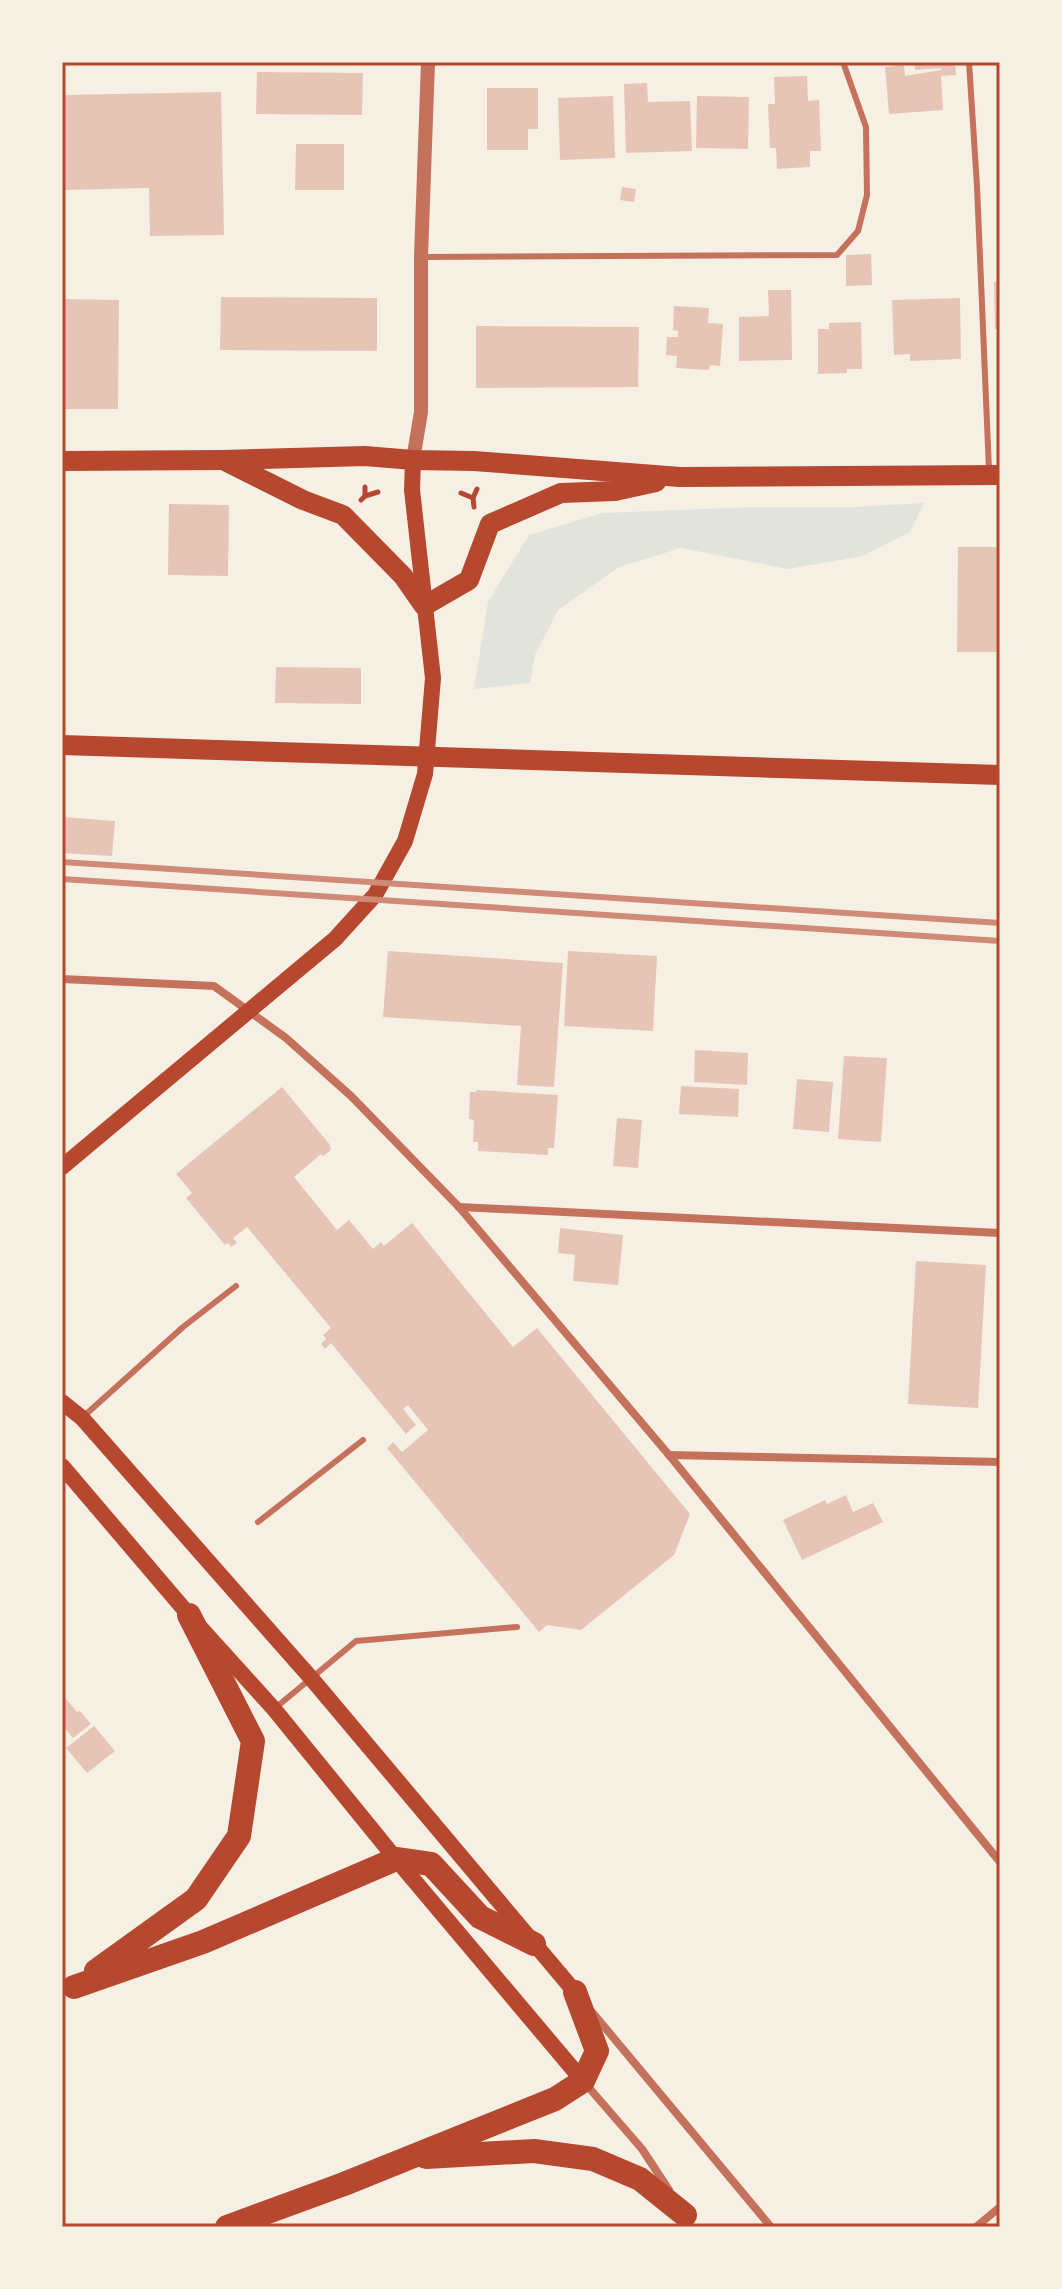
<svg xmlns="http://www.w3.org/2000/svg" width="1062" height="2289" viewBox="0 0 1062 2289" font-family="'Fira Sans',sans-serif">
<style>
.green{fill:#e2e4dc}
.building{fill:#e6c5b7}
.lines{fill:none;stroke-linecap:round;stroke-linejoin:round}
.path{stroke:#b5482f;stroke-width:5}
.service{stroke:#c5725c;stroke-width:6}
.minor{stroke:#c5725c;stroke-width:8}
.tertiary{stroke:#c5725c;stroke-width:14}
.secondary{stroke:#b5482f;stroke-width:16}
.primary{stroke:#b5482f;stroke-width:20}
.motorway{stroke:#b5482f;stroke-width:24}
.rail{stroke:#cf8b77;stroke-width:6}
.neatline{fill:none;stroke:#b5482f;stroke-width:3}
</style>
<rect width="100%" height="100%" fill="#f6efe4"/>
<path class="green" d="M924,503L910,532L863,556L788,569L681,548L619,567L558,610L535,655L530,683L474,689L488,602L529,535L603,513L752,507H855Z"/>
<g class="building">
<path d="M914,62H955L956,75L941,76L943,110L889,114L885,67L904,65L905,76L941,70V68L915,70Z"/>
<path d="M257,72L363,73L362,115L256,114Z"/>
<path d="M807,76L808,101L819,100L821,151H810V167L777,169L776,148H770L768,104H775L774,77Z"/>
<path d="M647,83L648,102L690,101L692,151L626,153L624,84Z"/>
<path d="M487,88H538V129H528V150H487Z"/>
<path d="M221,92L224,235L150,236L149,188L62,190V95Z"/>
<path d="M613,96L615,158L560,160L558,98Z"/>
<path d="M697,96L749,97L748,149L696,148Z"/>
<path d="M296,144H344V190H295Z"/>
<path d="M622,187L636,189L634,202L620,200Z"/>
<path d="M871,254L872,285L846,286V255Z"/>
<path d="M994,282H1000V329H995Z"/>
<path d="M768,290H791L792,360L739,361V317L769,316Z"/>
<path d="M221,297L377,298V351L220,350Z"/>
<path d="M960,298L961,359L910,361V354L894,355L892,300Z"/>
<path d="M65,299L119,300L118,409H64Z"/>
<path d="M674,306L709,308L708,323L723,324L720,366L710,365L709,370L676,368L677,356L666,355L667,337H678V331L673,330Z"/>
<path d="M861,322L862,369H847V373L818,374V329H829V323Z"/>
<path d="M476,326L639,327L638,387L476,388Z"/>
<path d="M169,504L229,505L228,576L168,575Z"/>
<path d="M958,547H1000V652H957Z"/>
<path d="M276,667L361,668V704L275,703Z"/>
<path d="M62,817L115,821L112,856L62,853Z"/>
<path d="M388,951L563,963L554,1087L517,1085L521,1026L383,1017Z"/>
<path d="M568,951L657,956L653,1031L564,1026Z"/>
<path d="M695,1050L748,1053L747,1085L694,1082Z"/>
<path d="M844,1056L887,1058L881,1142L838,1139Z"/>
<path d="M797,1079L833,1082L829,1132L793,1129Z"/>
<path d="M681,1086L739,1089L738,1117L679,1114Z"/>
<path d="M282,1087L330,1145L331,1150L323,1156L321,1154L294,1177L337,1230L349,1220L373,1249L381,1242L384,1246L412,1223L513,1347L537,1328L690,1514L674,1555L581,1630L547,1625L539,1632L387,1448L393,1442L402,1452L428,1430L408,1405L403,1409L416,1425L406,1434L331,1343L325,1349L321,1344L326,1339L323,1335L331,1328L247,1227L233,1238L237,1243L231,1247L228,1243L225,1245L186,1198L192,1193L176,1174Z"/>
<path d="M477,1090L558,1095L554,1148H548V1155L478,1151V1142H473L474,1120L469,1119L470,1092H476Z"/>
<path d="M617,1118L642,1120L638,1168L613,1166Z"/>
<path d="M560,1228L623,1235L618,1285L573,1281L575,1255L558,1253Z"/>
<path d="M916,1261L986,1265L978,1408L908,1404Z"/>
<path d="M846,1495L853,1512L873,1503L883,1522L802,1560L783,1520L825,1500L827,1504Z"/>
<path d="M62,1694L77,1712L80,1711L91,1724L73,1738L63,1726L62,1727Z"/>
<path d="M94,1726L115,1751L87,1773L66,1748Z"/>
</g>
<g class="lines">
<g class="path">
<path d="M461,493L473,498"/>
<path d="M365,496L378,492"/>
<path d="M361,500L365,496V487"/>
<path d="M474,507L473,498L477,489"/>
</g>
<g class="service">
<path d="M969,62L977,186L989,470"/>
<path d="M421,257L837,255L858,231L867,195L866,127L843,62"/>
<path d="M84,1416L183,1327L236,1286"/>
<path d="M258,1522L363,1440"/>
<path d="M274,1709L356,1641L517,1627"/>
</g>
<g class="minor">
<path d="M62,979L214,986L286,1038L351,1096L459,1207L669,1455L1000,1862"/>
<path d="M459,1207L1000,1233"/>
<path d="M669,1455L1000,1462"/>
<path d="M592,2012L771,2227"/>
<path d="M584,2082L642,2149L669,2190"/>
<path d="M976,2227L1000,2207"/>
</g>
<path class="tertiary" d="M413,460L421,412V257L428,62"/>
<g class="secondary">
<path d="M62,1167L335,939L375,895L405,841L425,774L433,678L412,490L413,460"/>
<path d="M62,1402L82,1418L311,1678L575,1992"/>
<path d="M62,1466L189,1615L274,1709L396,1859L583,2081"/>
</g>
<g class="primary">
<path d="M62,461L223,460L365,456L413,460L474,461L680,477L1000,475"/>
<path d="M227,462L303,500L343,515L403,576L424,606L469,580L490,524L561,493L615,491L656,482"/>
<path d="M62,745L1000,775"/>
</g>
<g class="motorway">
<path d="M96,1971L196,1899L239,1836L253,1741L189,1615"/>
<path d="M74,1987L203,1942L396,1859L431,1864L480,1917L534,1944"/>
<path d="M426,2157L534,2151L593,2159L640,2179L685,2215"/>
<path d="M227,2227L344,2184L555,2099L583,2081L597,2051L575,1992"/>
</g>
<g class="rail">
<path d="M62,862L1000,923"/>
<path d="M62,879L1000,941"/>
</g>
</g>
<rect width="1062" height="2289" fill="none" stroke="#f6efe4" stroke-width="128"/>
<rect x="64" y="64" width="934" height="2161" class="neatline"/>
</svg>
